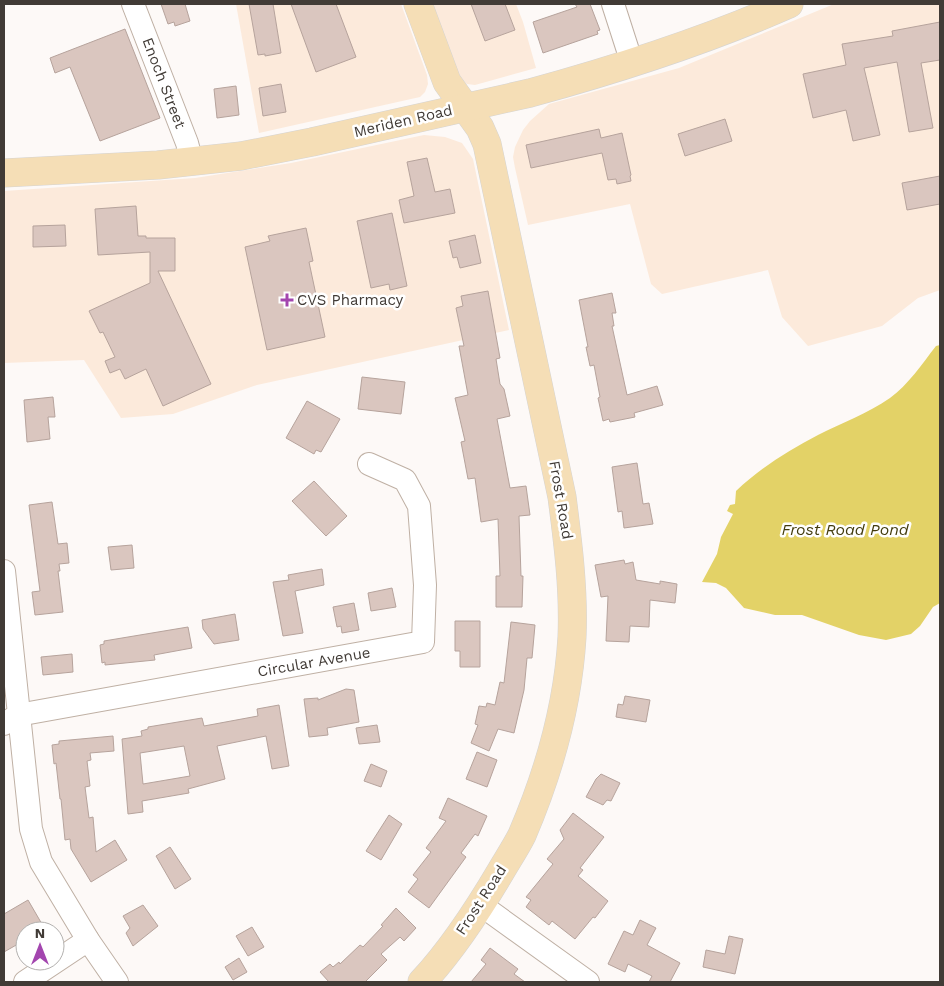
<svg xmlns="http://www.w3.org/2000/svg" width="944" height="986" viewBox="0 0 944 986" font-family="'Work Sans',sans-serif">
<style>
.built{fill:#fceadb}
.water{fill:#e3d267}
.building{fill:#dac6bf;stroke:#b6a39c;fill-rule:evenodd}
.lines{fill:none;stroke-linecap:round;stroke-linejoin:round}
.minor-casing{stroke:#bfb0a4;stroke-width:24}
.major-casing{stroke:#d5d4d3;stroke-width:29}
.minor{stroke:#fff;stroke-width:22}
.major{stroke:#f5deb6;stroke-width:28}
.poi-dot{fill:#a346af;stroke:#fff;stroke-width:2}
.labels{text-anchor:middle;stroke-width:5;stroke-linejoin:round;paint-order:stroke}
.street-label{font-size:15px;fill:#413b36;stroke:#fff}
.poi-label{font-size:15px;fill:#413b36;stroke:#fff;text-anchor:start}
.water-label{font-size:16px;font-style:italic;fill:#433c0e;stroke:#fff}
</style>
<rect width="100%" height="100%" fill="#fdf9f7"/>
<g class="built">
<path d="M236,4H401L427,75L428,84L425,92L420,97L259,133Z"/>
<path d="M432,4H516L523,22L536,68L475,85L467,84L461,80L455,69Z"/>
<path d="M834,4H940V290L918,298L882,326L808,346L782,317L768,270L662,294L651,284L630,204L528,225L515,168L513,157L515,147L523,130L530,121L549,104L679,68Z"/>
<path d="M424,135L445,137L462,143L473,159L509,330L257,385L173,414L121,418L84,360L4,363V191L195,178L291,163Z"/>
</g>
<path class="water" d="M940,345V603L933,607L920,626L911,634L886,640L859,635L802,615H775L744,608L726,588L716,583L702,582L717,554L721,537L733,514L727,511L730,505L735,504L736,491C760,468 789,450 818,435C842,423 868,413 890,398C908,385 922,364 936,346Z"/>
<g class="building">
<path d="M161,4H185L190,21L175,26L174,22L168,24Z"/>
<path d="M249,4H273L281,53L265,56V54L258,55Z"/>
<path d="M291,4H336L356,57L316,72Z"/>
<path d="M471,4H505L515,30L485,41Z"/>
<path d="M575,4H590L600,30L597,31L598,34L543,53L533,22L577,7Z"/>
<path d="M940,22V60L921,63L933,128L909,132L897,62L864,68L880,135L853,141L846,110L813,118L803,74L846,65L842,44L893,36L892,31Z"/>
<path d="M125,29L160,118L100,141L70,67L55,73L50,58Z"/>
<path d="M281,84L286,112L263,116L259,88Z"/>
<path d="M236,86L239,115L217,118L214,89Z"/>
<path d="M725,119L732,141L685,156L678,134Z"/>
<path d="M599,129L601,138L622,133L631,175L630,176L631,181L617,184L616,179L608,180L602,153L531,168L526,145Z"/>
<path d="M427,158L435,192L450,189L455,213L404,223L399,200L414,196L407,162Z"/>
<path d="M940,176V204L907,210L902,183Z"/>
<path d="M136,206L138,236H146V238H175V271H158L211,384L163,406L146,369L125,379L120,369L110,373L105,361L115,357L103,332L100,333L89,311L150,283V252L98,255L95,209Z"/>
<path d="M392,213L407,286L390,290L389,284L371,288L357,221Z"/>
<path d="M65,225L66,246L33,247V226Z"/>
<path d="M306,228L313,261L309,262L325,337L267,350L245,247L270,241L268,236Z"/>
<path d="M475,235L481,263L460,268L457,257L453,258L449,241Z"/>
<path d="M488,291L500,358L496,359L500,384L504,389L510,416L497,419L510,488L526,486L530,515L519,516L521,576H523L522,607H496V576H500L498,519L481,522L475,478L468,479L461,442L465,441L455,398L468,395L459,346H464L456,308L463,306L461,296Z"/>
<path d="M612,293L616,313H612L614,326H612L627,395L657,386L663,405L634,413L635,417L610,422L609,419L603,421L598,398L600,397L594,365L590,366L586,347H588L579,300Z"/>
<path d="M362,377L405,382L401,414L358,409Z"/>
<path d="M53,397L55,417H48L50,439L27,442L24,400Z"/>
<path d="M307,401L340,419L321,452L316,450L314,454L286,438Z"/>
<path d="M637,463L643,504L649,503L653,524L624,528L622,511L618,512L612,467Z"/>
<path d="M314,481L347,516L326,536L292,501Z"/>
<path d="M52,502L58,544L67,543L69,563L59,564L60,571H58L63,612L35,615L32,592L40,591L29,505Z"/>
<path d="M132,545L134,568L111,570L108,547Z"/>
<path d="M624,560L625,564L633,562L636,580L660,584V581L677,584L675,603L650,600L649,627L630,626L629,642L606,641L608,596L601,597L595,565Z"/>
<path d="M322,569L324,585L295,591L303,633L283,636L273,582L289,580L288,575Z"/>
<path d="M392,588L396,607L371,611L368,593Z"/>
<path d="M354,603L359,630L342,633L341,626L337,627L333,607Z"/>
<path d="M235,614L239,640L214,644L203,629L202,620Z"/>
<path d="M455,621H480V667H460V651H455Z"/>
<path d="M511,622L535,625L532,658H527L524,690L514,733L498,729L489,751L471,743L478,725L475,724L479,706L486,707L487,703L495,705L500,682L504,683Z"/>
<path d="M188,627L192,648L154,655L155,660L105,665V662L102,663L100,645L104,644V641Z"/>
<path d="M72,654L73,672L43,675L41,657Z"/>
<path d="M346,689L354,690L359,722L327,728L328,735L309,737L304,699L318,698V700Z"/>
<path d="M625,696L650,700L646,722L616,717L618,704L623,705Z"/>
<path d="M279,705L289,766L272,769L266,736L217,746L225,779L188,789L189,793L142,801L143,812L128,814L122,739L142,736L141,731L148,729V727L202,718L204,726L258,716L257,709ZM184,746L190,776L143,784L140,753Z"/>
<path d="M377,725L380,742L359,744L356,728Z"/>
<path d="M113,736L114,751L90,753L91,760L87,761L90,786L85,787L89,818L93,817L96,852L115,840L127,860L91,882L71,849L70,839L65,840L61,799H60L56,763L54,764L52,745L59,744V741Z"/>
<path d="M477,752L497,760L487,787L466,779Z"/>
<path d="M371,764L387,771L381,787L364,781Z"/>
<path d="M601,774L620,783L611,801L607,800L603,805L586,797L596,779Z"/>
<path d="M448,798L487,816L478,836L475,834L461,853L466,857L429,908L408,892L418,879L413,875L431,852L426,848L446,821L439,818Z"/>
<path d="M573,813L604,837L580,868L583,870L578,876L608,901L595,918L593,917L575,939L552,921L549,925L526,907L531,900L526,897L553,864L547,859L564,839L560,830Z"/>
<path d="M389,815L402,824L381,860L366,851Z"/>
<path d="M170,847L191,879L175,889L156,856Z"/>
<path d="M28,900L46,931H25V940L4,952V914Z"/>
<path d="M143,905L158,926L133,946L126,933L130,928L123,916Z"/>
<path d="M396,908L416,928L404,941L400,937L381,954L387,960L365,982H329L320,972L330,964L333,967L339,962L340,964L360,945L363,947L383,926L381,925Z"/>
<path d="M640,920L656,928L647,945L680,963L670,982H649L652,976L628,964L625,972L608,964L624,931L633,935Z"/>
<path d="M252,927L264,947L248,956L236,936Z"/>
<path d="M729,936L743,939L735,974L703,967L706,950L725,954Z"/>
<path d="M490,948L518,969L514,974L525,982H471L486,964L481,960Z"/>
<path d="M239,958L247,972L233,980L225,967Z"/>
</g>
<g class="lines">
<defs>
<g id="minor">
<path d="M133,4L187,143L192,162"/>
<path d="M613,4L632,63"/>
<path d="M4,571L31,829L41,862L88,940L117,982"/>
<path d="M4,724L18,715L423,642L425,585L419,506L405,480L369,464"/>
<path d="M481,905L588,982"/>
<path d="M25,982L88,940"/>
</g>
<g id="major">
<path d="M418,4L447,82L480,128L487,144L562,497C568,543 574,590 572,637C568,705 549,772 522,835C516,847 508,859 501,871C478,910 453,949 422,982"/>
<path d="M4,173L158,165L241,156L312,142L530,93C618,69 705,41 789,4"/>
</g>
</defs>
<use href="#minor" class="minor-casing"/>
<use href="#major" class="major-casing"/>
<use href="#minor" class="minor"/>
<use href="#major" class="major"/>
</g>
<path class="poi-dot" d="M284.5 292.5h5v5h5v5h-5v5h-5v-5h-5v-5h5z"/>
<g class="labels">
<g class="street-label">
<text transform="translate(164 83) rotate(69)" y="5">Enoch Street</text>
<text transform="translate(403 121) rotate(-13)" y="5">Meriden Road</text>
<text transform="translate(561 500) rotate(80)" y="5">Frost Road</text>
<text transform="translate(314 662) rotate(-10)" y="5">Circular Avenue</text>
<text transform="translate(481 900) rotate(-57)" y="5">Frost Road</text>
</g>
<g class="poi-label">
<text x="297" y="305">CVS Pharmacy</text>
</g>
<g class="water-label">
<text x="845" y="535">Frost Road Pond</text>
</g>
</g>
<rect width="944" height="986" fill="none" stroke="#413b36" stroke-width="10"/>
<g transform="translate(40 946)"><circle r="24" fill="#ffffff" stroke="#b3b1af"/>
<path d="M0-4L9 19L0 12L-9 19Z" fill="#a346af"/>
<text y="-8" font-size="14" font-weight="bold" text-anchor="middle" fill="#413b36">N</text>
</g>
</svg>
